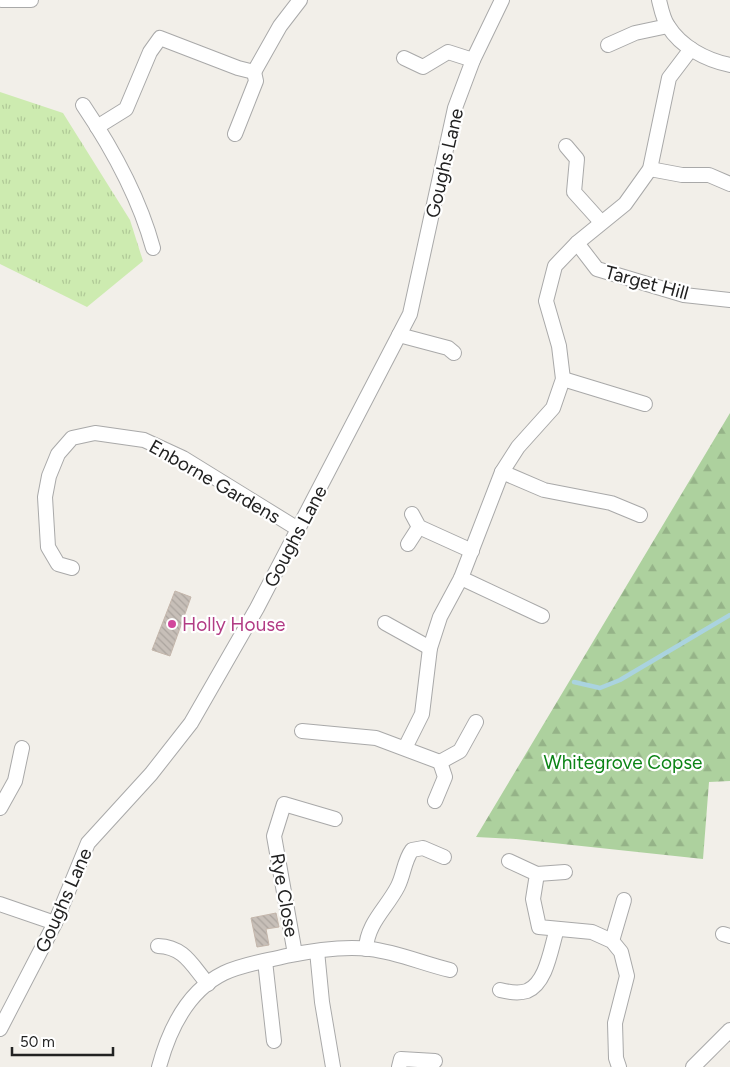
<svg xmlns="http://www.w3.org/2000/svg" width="730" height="1067" viewBox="0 0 730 1067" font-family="Figtree,sans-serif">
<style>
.grass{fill:url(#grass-tufts)}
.forest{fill:url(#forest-firs)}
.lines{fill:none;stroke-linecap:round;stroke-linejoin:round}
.stream{stroke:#aad3df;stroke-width:4.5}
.building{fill:url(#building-back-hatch);stroke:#c4b6ab}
.minor-casing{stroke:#a9a9a9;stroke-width:16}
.minor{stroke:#fff;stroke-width:14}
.hotel-dot{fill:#d1479c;stroke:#fff;stroke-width:2}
.labels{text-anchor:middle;stroke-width:4.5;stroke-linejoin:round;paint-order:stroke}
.street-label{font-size:19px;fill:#222;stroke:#fff}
.hotel-label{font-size:19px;fill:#b23c85;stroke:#fff;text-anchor:start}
.park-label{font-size:19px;fill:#0c8416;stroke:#fff}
</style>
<defs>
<pattern id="grass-tufts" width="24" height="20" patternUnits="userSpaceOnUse" patternTransform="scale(1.25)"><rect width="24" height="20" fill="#cdebb0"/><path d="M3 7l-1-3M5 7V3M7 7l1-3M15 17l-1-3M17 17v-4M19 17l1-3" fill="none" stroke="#b0c997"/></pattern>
<pattern id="forest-firs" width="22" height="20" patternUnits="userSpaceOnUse" patternTransform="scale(1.25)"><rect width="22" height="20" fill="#add19e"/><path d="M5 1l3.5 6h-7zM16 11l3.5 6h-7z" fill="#95b388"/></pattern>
<pattern id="building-back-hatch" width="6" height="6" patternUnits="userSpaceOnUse" patternTransform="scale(1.25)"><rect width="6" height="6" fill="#c7bfb8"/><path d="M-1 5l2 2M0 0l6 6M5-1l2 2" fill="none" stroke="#aba49e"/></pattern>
</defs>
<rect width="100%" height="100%" fill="#f2efe9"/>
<path class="grass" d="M0,92L63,113L130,220L143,261L87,307L0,264Z"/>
<path class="forest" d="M730,413V781L709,782L703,859L516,839L476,837Z"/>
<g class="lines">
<path class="stream" d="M574,682L600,688L620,680L730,615"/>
</g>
<g class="building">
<path d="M175,591L191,597L170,656L152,650Z"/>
<path d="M276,913L279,927L266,929L269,945L257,947L251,918Z"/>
</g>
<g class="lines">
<defs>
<g id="minor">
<path d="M2,0H31"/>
<path d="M659,0C661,8 663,19 668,26C681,47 706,60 730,65"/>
<path d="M608,45L635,33L668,26"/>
<path d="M404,58L423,67L448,52L473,60"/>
<path d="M83,105C112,148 139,197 153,248"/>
<path d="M97,127L126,109L150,52L160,38L238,68L254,72L280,26L300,0"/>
<path d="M235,134L256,81L254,72"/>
<path d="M566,146L577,159L574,192L601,222"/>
<path d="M650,169L682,175H709L730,184"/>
<path d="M577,243L597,269L684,295L730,300"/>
<path d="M399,335L448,348L454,353"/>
<path d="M563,379L645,404"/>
<path d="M502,472L544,490L611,503L640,515"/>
<path d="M412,514L419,527L472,551"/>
<path d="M408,544L419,527"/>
<path d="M72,568L58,564L48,547L45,497L49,476L58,454L72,438L95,433L144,440L183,458L298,529"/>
<path d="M461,578L542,616"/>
<path d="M385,623L430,648"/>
<path d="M302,731L376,738L440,762L460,751L476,722"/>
<path d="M405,748L422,714L430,648L440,617L461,578L502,472L518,447L553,408L563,379L559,346L546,301L555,266L577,243L625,204L650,169L669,78L691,49"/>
<path d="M435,801L445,777L440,762"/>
<path d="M0,808L15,781L22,748"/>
<path d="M509,861L537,874L533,899L539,927L592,932L612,941L621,952L627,976L615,1023L616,1058L619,1067"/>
<path d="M537,874L565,872"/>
<path d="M0,904L55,923"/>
<path d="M723,934L730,936"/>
<path d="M612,941L624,900"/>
<path d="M158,946C185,947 192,966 208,984"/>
<path d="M366,949C367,923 387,908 398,886C404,874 404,861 412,850L423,848L444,857"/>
<path d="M317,951L322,1002L333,1067"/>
<path d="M295,954L274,836L284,804L335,819"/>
<path d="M265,961L274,1041"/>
<path d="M500,990C508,992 518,994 527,991C547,983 551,947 557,929"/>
<path d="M0,1029L55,923L88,843L151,774L191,723L257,608L410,314L455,108L473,60L502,0"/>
<path d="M159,1067C169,1030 187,991 224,973C243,964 266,961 286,956C310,951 345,946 370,949C397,952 424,964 450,970"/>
<path d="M399,1067L401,1059L435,1061"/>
<path d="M693,1067L730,1030"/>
</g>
</defs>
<use href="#minor" class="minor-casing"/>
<use href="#minor" class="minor"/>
</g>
<circle class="hotel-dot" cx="172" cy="624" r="5"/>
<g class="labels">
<g class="street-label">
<text transform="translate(444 163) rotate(-77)" y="7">Goughs Lane</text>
<text transform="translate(647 282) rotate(15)" y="7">Target Hill</text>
<text transform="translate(215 481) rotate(30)" y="7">Enborne Gardens</text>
<text transform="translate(295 536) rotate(-62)" y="7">Goughs Lane</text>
<text transform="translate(285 895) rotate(80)" y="7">Rye Close</text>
<text transform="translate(63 900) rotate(-66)" y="7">Goughs Lane</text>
</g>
<g class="hotel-label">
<text x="182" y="631">Holly House</text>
</g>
<g class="park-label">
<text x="623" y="769">Whitegrove Copse</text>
</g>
</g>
<path d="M12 1047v8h101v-8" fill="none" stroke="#222222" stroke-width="2.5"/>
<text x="20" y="1047" font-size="15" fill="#222222" stroke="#ffffff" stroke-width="4" paint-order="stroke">50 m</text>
</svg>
